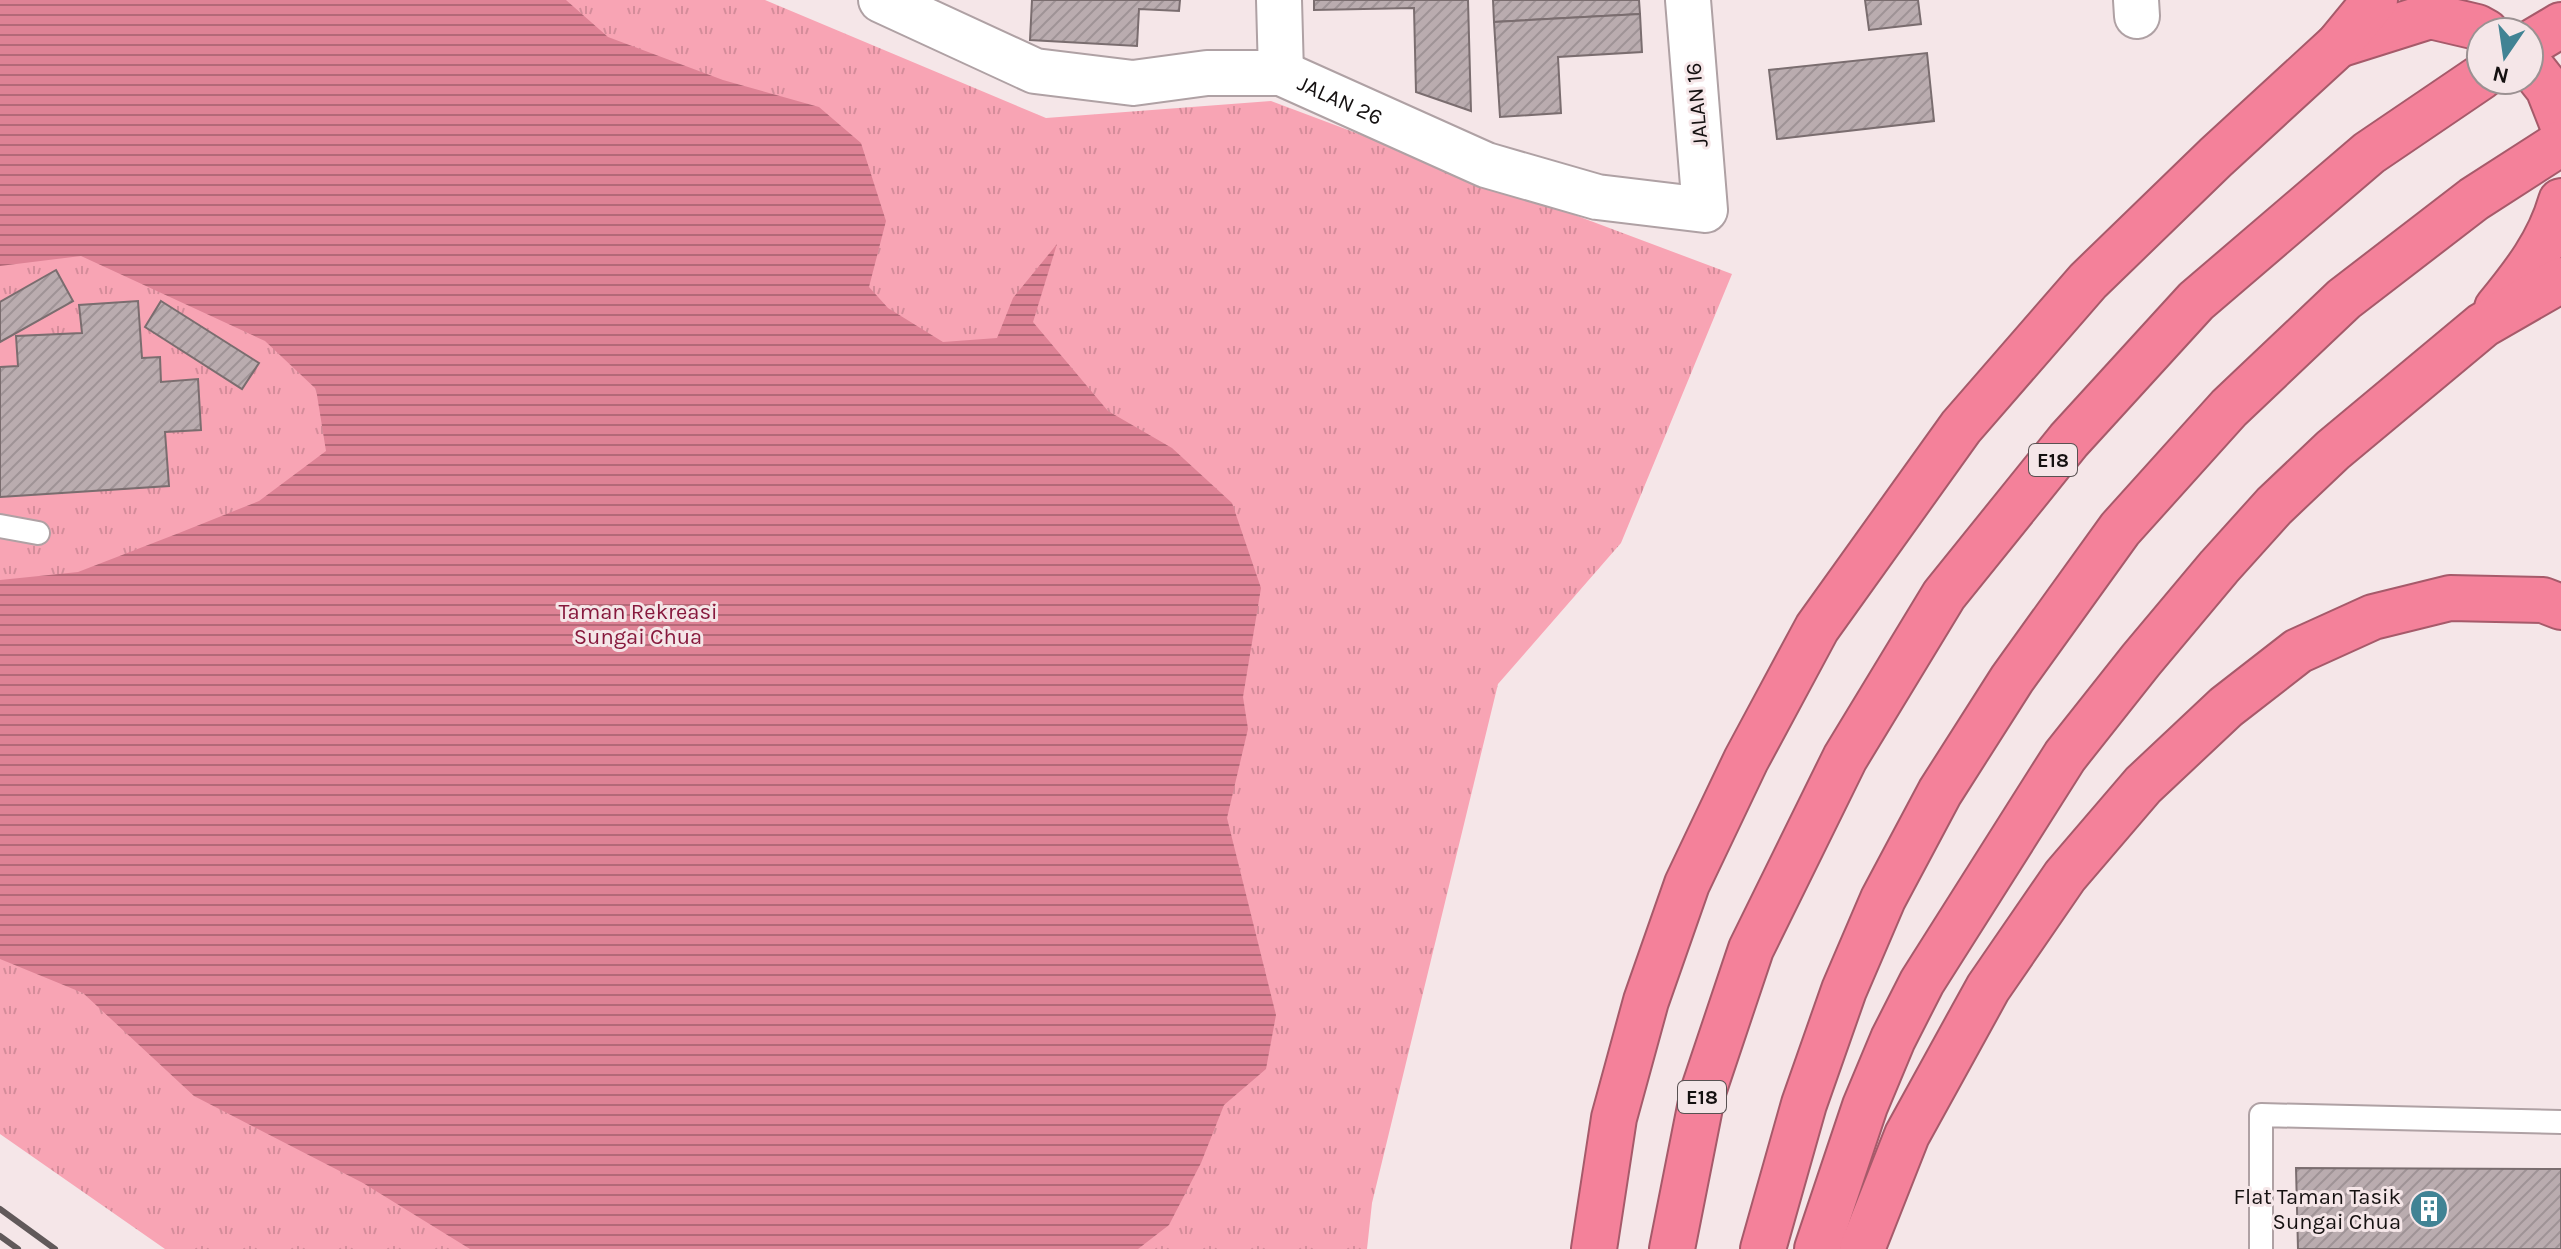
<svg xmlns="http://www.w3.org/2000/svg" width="2561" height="1249" viewBox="0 0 2561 1249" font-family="Karla,sans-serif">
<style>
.park{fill:url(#park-tufts)}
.water{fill:url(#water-rules)}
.building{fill:url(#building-hatch);stroke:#7a6d6f;stroke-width:2}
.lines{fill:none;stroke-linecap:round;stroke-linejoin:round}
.service-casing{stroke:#afa1a4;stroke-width:26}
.minor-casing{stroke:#afa1a4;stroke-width:48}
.motorway-casing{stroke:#a65a6a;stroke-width:48}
.service{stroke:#fff;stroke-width:22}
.minor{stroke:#fff;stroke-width:44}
.motorway{stroke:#f4819a;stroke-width:44}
.rail{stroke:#61595a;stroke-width:6}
.labels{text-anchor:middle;stroke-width:6;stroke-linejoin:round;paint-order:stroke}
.shield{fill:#f5e6e8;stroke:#585152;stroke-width:2}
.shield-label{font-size:20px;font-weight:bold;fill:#151111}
.street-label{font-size:22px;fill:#151111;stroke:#f5e6e8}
.park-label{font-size:22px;fill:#87193d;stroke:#f5e6e8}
.poi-label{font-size:22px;fill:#151111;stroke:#f5e6e8;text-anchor:end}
</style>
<defs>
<pattern id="park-tufts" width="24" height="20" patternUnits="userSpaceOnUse" patternTransform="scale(2)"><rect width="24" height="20" fill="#f8a4b4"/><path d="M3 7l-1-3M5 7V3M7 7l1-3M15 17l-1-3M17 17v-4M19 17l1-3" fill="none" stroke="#d48c9a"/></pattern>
<pattern id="water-rules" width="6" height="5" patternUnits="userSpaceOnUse" patternTransform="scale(2)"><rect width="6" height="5" fill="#de8295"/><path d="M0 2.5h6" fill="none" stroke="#b36978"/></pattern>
<pattern id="building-hatch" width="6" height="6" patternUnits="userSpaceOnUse" patternTransform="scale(2)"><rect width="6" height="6" fill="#baacaf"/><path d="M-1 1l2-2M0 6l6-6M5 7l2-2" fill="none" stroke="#9f9396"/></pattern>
</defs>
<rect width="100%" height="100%" fill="#f5e6e8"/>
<path class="park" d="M0,0H765L1046,118L1271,101L1732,274L1621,543L1498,684L1372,1203L1367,1249H165L0,1134Z"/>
<path class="water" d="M0,0H566L608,37L723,80L819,107L861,143L886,221L869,287L888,308L943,342L997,338L1013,298L1057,244L1033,322L1108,411L1172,448L1232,503L1261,588L1243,697L1248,729L1227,818L1276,1015L1266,1069L1224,1105L1201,1163L1169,1225L1138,1249H470L363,1183L194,1096L83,993L0,959V580L78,572L179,533L259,501L326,451L316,389L265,341L81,256L0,266Z"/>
<g class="building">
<path d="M1032,0H1180L1179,11L1139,9L1137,46L1030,40Z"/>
<path d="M1314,0H1468L1471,111L1416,92L1414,8L1314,10Z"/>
<path d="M1493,0H1639L1640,14L1494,22Z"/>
<path d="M1865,0H1918L1921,24L1869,30Z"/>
<path d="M1640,14L1642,52L1558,57L1561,113L1500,117L1494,22Z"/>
<path d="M1927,53L1934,121L1777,139L1769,70Z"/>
<path d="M56,270L73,301L0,342V302Z"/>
<path d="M138,301L142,358L160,357L161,382L198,379L201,430L165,432L169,486L0,497V367L18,366L16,336L82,333L79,305Z"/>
<path d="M161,301L259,363L242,389L145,327Z"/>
<path d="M2296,1168L2561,1169V1249H2298Z"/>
</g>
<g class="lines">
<defs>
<g id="service">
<path d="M0,526L38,533"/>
<path d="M2261,1249V1115L2561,1122"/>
</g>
<g id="minor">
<path id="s1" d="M881,0L1035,71L1133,83L1207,73H1281L1486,165L1597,197L1705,210L1688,0"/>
<path d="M1279,0L1281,73"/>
<path d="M2136,0L2137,16"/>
</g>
<g id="motorway">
<path d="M2529,44L2561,25"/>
<path d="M2338,45L2430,16L2477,27L2486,32"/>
<path d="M2529,64L2548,88L2561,121"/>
<path d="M2497,308C2524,275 2549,243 2561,201"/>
<path d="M1594,1249L1614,1118L1646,1001L1687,884L1746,760L1817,628L1961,427L2088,281L2216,157L2338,45L2375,0"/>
<path d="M1672,1249L1703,1092L1751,949L1845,758L1944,595L2069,440L2196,301L2369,153L2481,77"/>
<path d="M1763,1249L1804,1104L1844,990L1883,899L1940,792L2012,679L2120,529L2229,408L2344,299L2474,199L2561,143"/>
<path d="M1817,1249L1865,1106L1893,1039L1922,982L2065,756L2141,660L2219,567L2274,506L2333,450L2483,325L2561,280"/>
<path d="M1862,1249L1907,1135L1988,988L2065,876L2143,785L2226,707L2298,651L2373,617L2450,598L2543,600L2561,607"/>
</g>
</defs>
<use href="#service" class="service-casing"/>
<use href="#minor" class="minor-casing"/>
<use href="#motorway" class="motorway-casing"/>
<use href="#service" class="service"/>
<use href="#minor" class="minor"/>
<use href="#motorway" class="motorway"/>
<g class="rail">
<path d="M0,1209L55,1249"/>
<path d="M0,1236L18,1249"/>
</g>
</g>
<defs>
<symbol id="building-disc" viewBox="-11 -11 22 22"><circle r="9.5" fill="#418394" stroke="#f5e6e8"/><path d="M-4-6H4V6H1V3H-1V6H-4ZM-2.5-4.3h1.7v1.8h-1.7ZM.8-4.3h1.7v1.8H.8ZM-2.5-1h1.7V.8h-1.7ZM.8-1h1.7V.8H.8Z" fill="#fff"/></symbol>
</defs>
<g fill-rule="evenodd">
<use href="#building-disc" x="2407" y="1187" width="44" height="44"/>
</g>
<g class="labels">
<g class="shield">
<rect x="2029" y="444" width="48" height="32" rx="6"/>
<rect x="1678" y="1081" width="48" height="32" rx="6"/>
</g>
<g class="shield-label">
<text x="2053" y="467">E18</text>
<text x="1702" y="1104">E18</text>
</g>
<g class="street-label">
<text dy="8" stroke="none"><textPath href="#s1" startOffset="482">JALAN 26</textPath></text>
<text transform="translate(1696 105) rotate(-95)" y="8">JALAN 16</text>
</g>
<g class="park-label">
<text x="638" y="619">Taman Rekreasi<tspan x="638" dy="25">Sungai Chua</tspan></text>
</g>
<g class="poi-label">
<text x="2401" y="1204">Flat Taman Tasik<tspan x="2401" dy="25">Sungai Chua</tspan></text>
</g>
</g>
<g transform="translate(2505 56) rotate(193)"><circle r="38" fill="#f5e6e8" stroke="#9b9192" stroke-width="2"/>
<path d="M0-6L14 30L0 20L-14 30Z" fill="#418394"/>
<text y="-12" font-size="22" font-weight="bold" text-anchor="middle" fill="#151111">N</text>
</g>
</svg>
